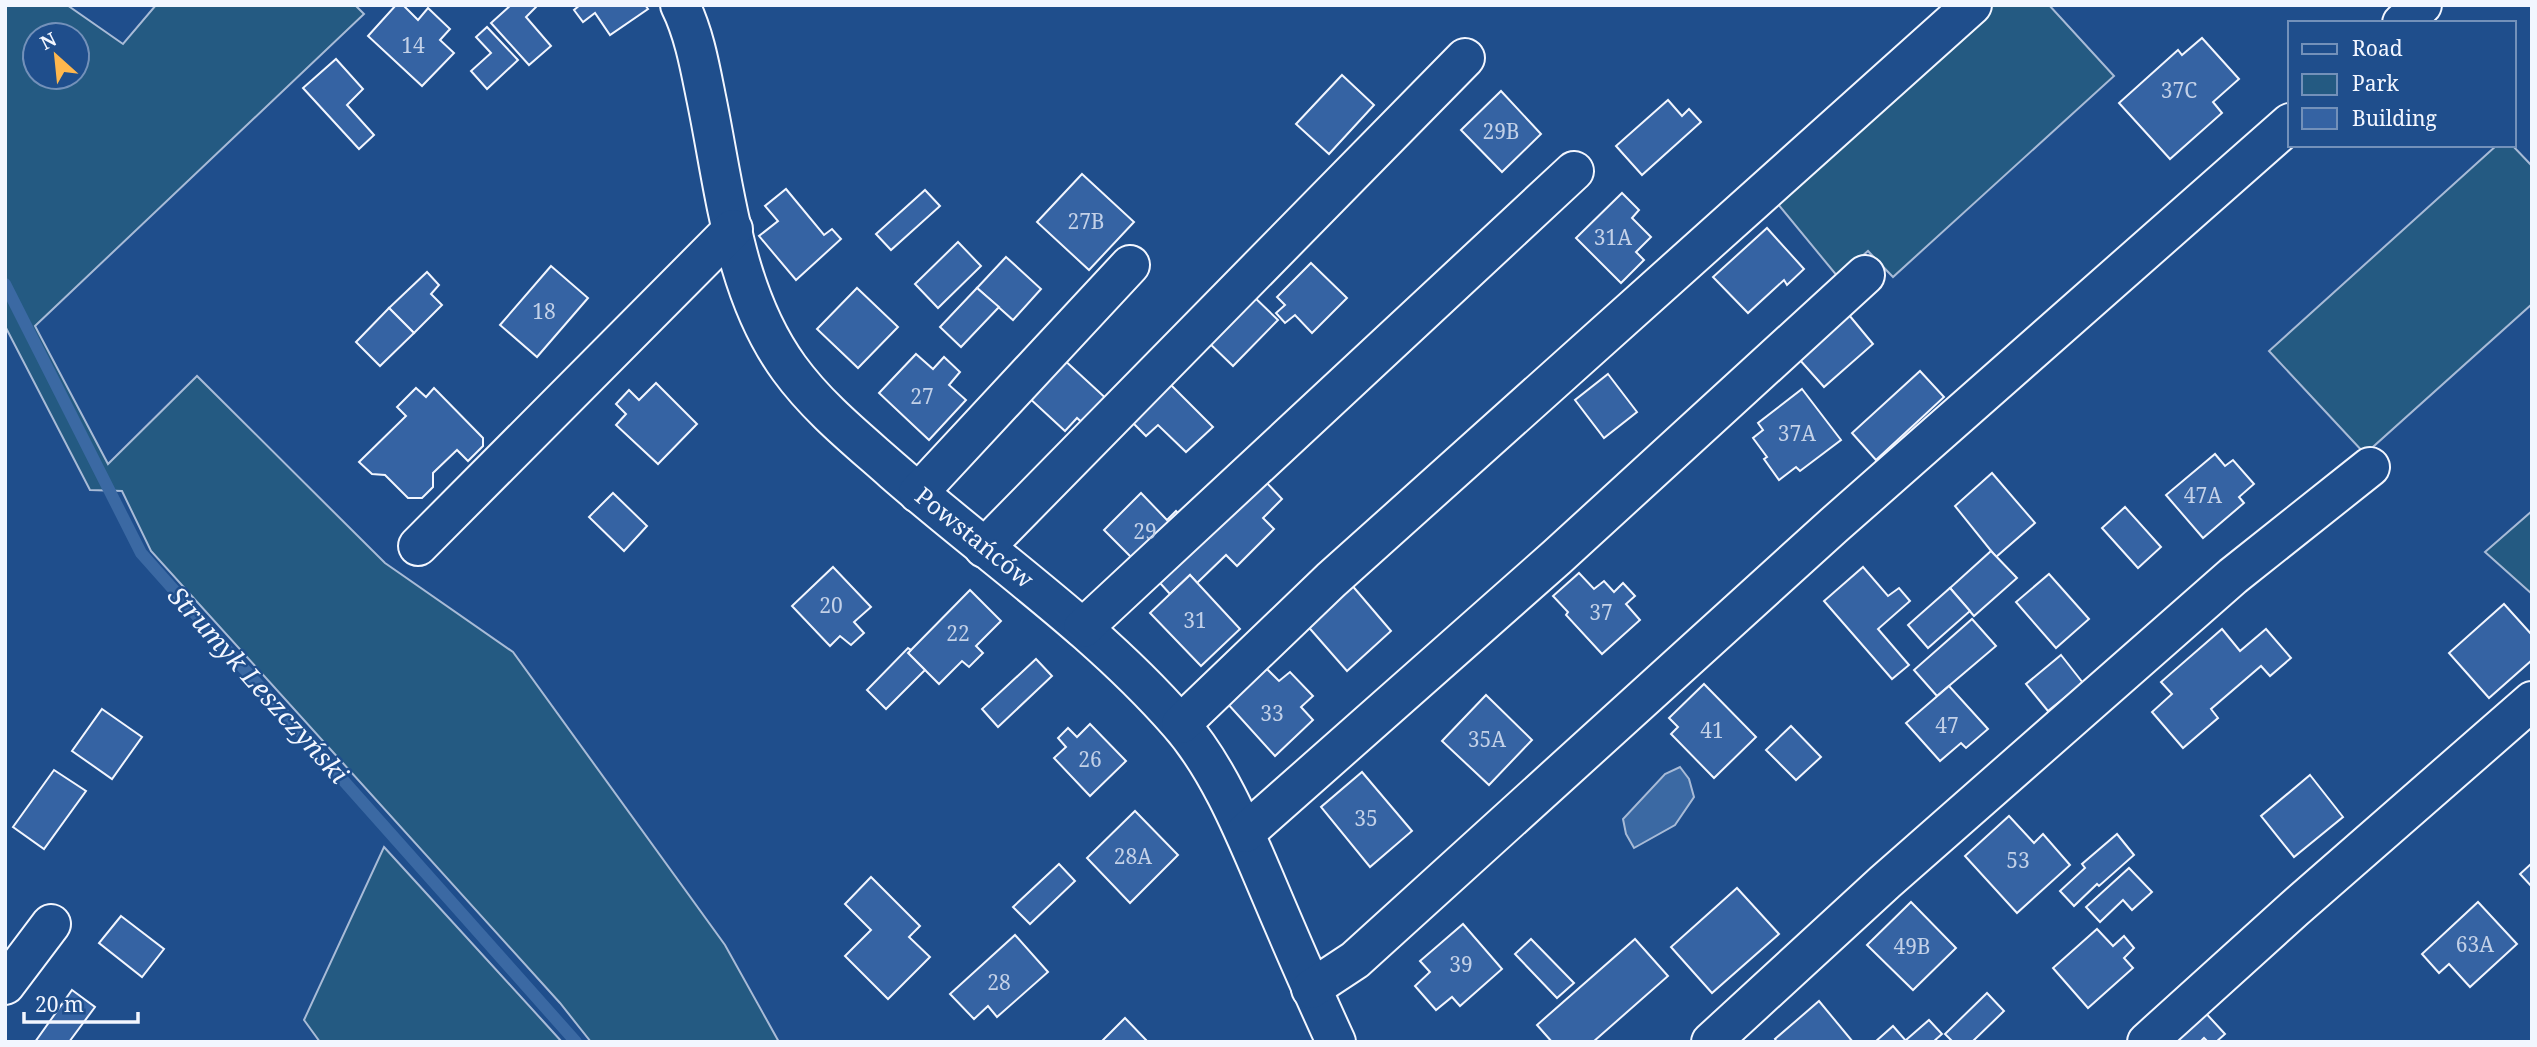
<svg xmlns="http://www.w3.org/2000/svg" width="2537" height="1047" viewBox="0 0 2537 1047" font-family="'Noto Serif',serif">
<style>
.green{fill:#245a82;stroke:#a8bbd7;stroke-width:2;fill-rule:evenodd}
.water{fill:#3b69a3;stroke:#a8bbd7;stroke-width:2}
.lines{fill:none;stroke-linecap:round;stroke-linejoin:round}
.stream{stroke:#3b69a3;stroke-width:12}
.building{fill:#3563a3;stroke:#f2f6ff;stroke-width:2}
.minor-casing{stroke:#f2f6ff;stroke-width:42}
.minor{stroke:#1f4e8c;stroke-width:38}
.labels{text-anchor:middle;stroke-width:5;stroke-linejoin:round;paint-order:stroke}
.number-label{font-size:21px;fill:#c3d1e8}
.street-label{font-size:24px;fill:#f2f6ff;stroke:#1f4e8c}
.water-label{font-size:26px;font-style:italic;fill:#f2f6ff;stroke:#1f4e8c}
</style>
<rect width="100%" height="100%" fill="#1f4e8c"/>
<g class="green">
<path d="M5,5H67L123,44L156,5H355L364,14L35,326L108,464L197,376L385,563L513,652L725,945L779,1042H591L560,1003L151,551L122,491L90,490L5,326ZM77,35V77H35V35Z"/>
<path d="M1981,5H2049L2114,76L1893,277L1868,251L1838,277L1773,198Z"/>
<path d="M2497,145H2512L2532,166V304L2365,454L2269,351Z"/>
<path d="M2532,511V594L2485,552Z"/>
<path d="M384,847L542,1020L562,1042H320L304,1020Z"/>
</g>
<path class="water" d="M1680,767L1689,779L1694,797L1675,825L1634,848L1626,834L1623,819L1665,774Z"/>
<g class="lines">
<path class="stream" d="M5,284L141,553L576,1042"/>
</g>
<g class="building">
<path d="M396,5H403L418,20L428,8L450,29L440,40L454,53L422,86L368,36Z"/>
<path d="M511,5H538L526,17L551,46L529,65L491,23Z"/>
<path d="M580,5H645L648,9L610,35L595,13L583,22L574,10Z"/>
<path d="M487,27L518,60L487,89L471,71L491,53L476,37Z"/>
<path d="M2202,38L2239,79L2213,102L2222,113L2170,159L2119,103L2178,50L2182,55Z"/>
<path d="M336,59L363,89L347,105L374,135L359,149L303,88Z"/>
<path d="M1342,75L1374,105L1329,154L1296,124Z"/>
<path d="M1501,91L1541,134L1502,172L1461,130Z"/>
<path d="M1668,100L1682,116L1689,109L1701,122L1642,175L1616,146Z"/>
<path d="M1082,174L1134,222L1089,270L1037,222Z"/>
<path d="M786,189L824,235L832,229L841,239L796,280L759,236L778,221L765,206Z"/>
<path d="M925,190L940,206L891,250L876,234Z"/>
<path d="M1622,193L1639,210L1632,218L1651,237L1636,252L1644,260L1621,283L1576,238Z"/>
<path d="M1767,228L1804,269L1787,285L1784,280L1748,313L1713,277Z"/>
<path d="M958,242L981,266L938,308L915,284Z"/>
<path d="M1006,257L1041,289L1013,320L977,288Z"/>
<path d="M1311,263L1347,298L1312,333L1295,315L1285,323L1276,313L1285,305L1277,297Z"/>
<path d="M551,266L588,298L537,357L500,325Z"/>
<path d="M427,272L439,285L431,294L442,305L414,333L389,308Z"/>
<path d="M857,288L898,327L858,368L817,329Z"/>
<path d="M977,288L999,307L961,347L940,327Z"/>
<path d="M1250,293L1278,320L1233,366L1205,339Z"/>
<path d="M389,308L414,333L380,366L356,342Z"/>
<path d="M1849,315L1873,344L1824,387L1799,359Z"/>
<path d="M916,354L933,369L944,357L960,372L949,385L966,400L929,440L879,393Z"/>
<path d="M1061,357L1111,403L1087,427L1077,418L1065,431L1027,396Z"/>
<path d="M1920,371L1944,397L1876,460L1852,433Z"/>
<path d="M1608,374L1637,412L1604,438L1575,400Z"/>
<path d="M1168,382L1213,427L1186,452L1158,425L1146,436L1130,420Z"/>
<path d="M656,383L697,424L658,464L616,425L626,414L616,404L629,390L639,400Z"/>
<path d="M416,388L426,397L434,388L483,438V446L468,461L457,450L433,473V487L422,498H408L385,475L372,474L359,462L406,416L397,407Z"/>
<path d="M1802,389L1841,440L1800,471L1796,467L1779,480L1764,459L1767,457L1753,438L1763,430L1758,423Z"/>
<path d="M2215,454L2225,466L2233,460L2254,484L2239,497L2244,503L2203,538L2166,495Z"/>
<path d="M1992,473L2035,523L1996,557L1955,506Z"/>
<path d="M1265,481L1282,499L1263,518L1274,529L1237,566L1226,555L1197,583L1190,575L1170,594L1160,583Z"/>
<path d="M613,493L647,526L624,551L589,517Z"/>
<path d="M1141,493L1167,520L1176,511L1190,525L1144,570L1104,530Z"/>
<path d="M2125,507L2161,547L2138,568L2102,528Z"/>
<path d="M1991,551L2017,578L1974,616L1950,588Z"/>
<path d="M833,567L871,607L854,622L864,633L851,645L840,636L830,646L792,606Z"/>
<path d="M1863,567L1888,596L1899,588L1910,601L1878,629L1909,665L1892,679L1824,601Z"/>
<path d="M1579,573L1594,589L1604,581L1614,592L1623,583L1635,596L1626,604L1640,620L1602,654L1566,615L1568,612L1553,596Z"/>
<path d="M2049,574L2089,619L2056,648L2016,602Z"/>
<path d="M1190,575L1240,629L1201,666L1150,613Z"/>
<path d="M1350,583L1391,631L1347,671L1305,623Z"/>
<path d="M1950,588L1970,611L1928,648L1908,625Z"/>
<path d="M970,590L1001,621L976,646L983,653L969,667L962,661L939,684L908,653Z"/>
<path d="M2504,604L2532,635V660L2489,698L2449,653Z"/>
<path d="M1972,619L1996,646L1937,696L1914,670Z"/>
<path d="M2222,629L2240,651L2266,629L2291,658L2270,676L2261,666L2211,709L2218,718L2183,748L2152,712L2172,694L2161,682Z"/>
<path d="M908,648L911,650L908,653L925,670L886,709L867,690Z"/>
<path d="M2061,655L2083,683L2048,711L2026,684Z"/>
<path d="M1036,659L1052,676L998,727L982,709Z"/>
<path d="M1265,667L1279,681L1290,672L1313,696L1301,707L1313,720L1275,756L1227,703Z"/>
<path d="M1704,684L1756,737L1714,778L1671,734L1678,727L1669,718Z"/>
<path d="M1949,686L1988,729L1966,748L1961,743L1940,761L1906,723Z"/>
<path d="M1486,695L1532,740L1489,785L1442,741Z"/>
<path d="M102,709L142,737L112,779L72,751Z"/>
<path d="M1090,724L1126,761L1090,796L1054,758L1066,747L1058,738L1068,728L1077,737Z"/>
<path d="M1791,726L1821,757L1796,780L1766,750Z"/>
<path d="M54,770L86,791L44,849L13,827Z"/>
<path d="M1362,772L1412,831L1370,867L1321,807Z"/>
<path d="M2310,775L2343,817L2294,857L2261,816Z"/>
<path d="M1135,811L1178,855L1130,903L1087,858Z"/>
<path d="M2009,816L2034,843L2043,834L2070,865L2017,913L1965,856Z"/>
<path d="M2117,834L2134,855L2099,886L2097,884L2074,906L2060,891L2085,868L2082,864Z"/>
<path d="M2532,863V887L2520,874Z"/>
<path d="M1059,864L1075,881L1030,924L1013,907Z"/>
<path d="M2129,868L2152,892L2132,910L2123,900L2100,922L2086,907Z"/>
<path d="M871,877L920,926L909,937L930,957L888,999L845,956L871,930L845,904Z"/>
<path d="M1737,888L1779,934L1712,993L1671,947Z"/>
<path d="M1911,902L1956,948L1913,990L1867,945Z"/>
<path d="M2478,902L2517,944L2470,987L2449,964L2439,973L2422,954Z"/>
<path d="M121,916L164,949L142,977L99,943Z"/>
<path d="M1463,924L1502,969L1460,1006L1452,997L1436,1010L1415,986L1430,972L1420,961Z"/>
<path d="M2097,929L2113,946L2124,936L2134,948L2124,958L2133,968L2088,1008L2053,968Z"/>
<path d="M1015,935L1048,972L997,1017L988,1006L974,1019L950,994Z"/>
<path d="M1531,939L1574,983L1557,998L1515,954Z"/>
<path d="M1635,939L1668,976L1593,1042H1552L1537,1025Z"/>
<path d="M72,990L95,1007L69,1042H35Z"/>
<path d="M1987,993L2004,1011L1972,1042H1953L1945,1034Z"/>
<path d="M1819,1001L1853,1042H1777L1775,1039Z"/>
<path d="M2202,1009L2225,1034L2216,1042H2208L2204,1038L2200,1042H2167Z"/>
<path d="M1125,1018L1148,1042H1101Z"/>
<path d="M1929,1020L1942,1034L1933,1042H1907L1906,1040Z"/>
<path d="M1893,1026L1907,1042H1875Z"/>
</g>
<g class="lines">
<defs>
<g id="minor">
<path d="M680,5C694,33 700,67 706,97C725,188 733,291 789,368C818,408 857,439 893,471C989,555 1095,627 1179,723C1218,767 1244,831 1267,885C1289,937 1312,990 1336,1042"/>
<path d="M2402,23L2422,5"/>
<path d="M918,493L1130,265"/>
<path d="M418,546L733,229"/>
<path d="M984,548L1465,58"/>
<path d="M1083,628L1574,171"/>
<path d="M1181,724L1331,580L1972,5"/>
<path d="M1245,833L1557,557L1865,275"/>
<path d="M5,985L51,924"/>
<path d="M1311,989L1355,960L1833,526L2290,123"/>
<path d="M1711,1042L1885,882L2233,576L2370,467"/>
<path d="M2147,1042L2294,909L2532,701"/>
</g>
</defs>
<use href="#minor" class="minor-casing"/>
<use href="#minor" class="minor"/>
</g>
<g class="labels">
<g class="number-label">
<text x="413" y="53">14</text>
<text x="2179" y="98">37C</text>
<text x="1501" y="139">29B</text>
<text x="1086" y="229">27B</text>
<text x="1613" y="245">31A</text>
<text x="544" y="319">18</text>
<text x="922" y="404">27</text>
<text x="1797" y="441">37A</text>
<text x="2203" y="503">47A</text>
<text x="1145" y="539">29</text>
<text x="831" y="613">20</text>
<text x="1601" y="620">37</text>
<text x="1195" y="628">31</text>
<text x="958" y="641">22</text>
<text x="1272" y="721">33</text>
<text x="1947" y="733">47</text>
<text x="1712" y="738">41</text>
<text x="1487" y="747">35A</text>
<text x="1090" y="767">26</text>
<text x="1366" y="826">35</text>
<text x="1133" y="864">28A</text>
<text x="2018" y="868">53</text>
<text x="2475" y="952">63A</text>
<text x="1912" y="954">49B</text>
<text x="1461" y="972">39</text>
<text x="999" y="990">28</text>
</g>
<g class="street-label">
<text transform="translate(974 538) rotate(39)" y="8">Powstańców</text>
</g>
<g class="water-label">
<text transform="translate(258 685) rotate(48)" y="9">Strumyk Leszczyński</text>
</g>
</g>
<rect width="2537" height="1047" fill="none" stroke="#f2f6ff" stroke-width="14"/>
<rect x="2288" y="21" width="228" height="126" fill="#1f4e8c" stroke="#7391ba" stroke-width="2"/>
<rect x="2302" y="44" width="35" height="10" fill="#1f4e8c" stroke="#7391ba" stroke-width="2"/>
<text x="2352" y="56" font-size="21" fill="#f2f6ff">Road</text>
<rect x="2302" y="74" width="35" height="21" fill="#245a82" stroke="#7391ba" stroke-width="2"/>
<text x="2352" y="91" font-size="21" fill="#f2f6ff">Park</text>
<rect x="2302" y="108" width="35" height="21" fill="#3563a3" stroke="#7391ba" stroke-width="2"/>
<text x="2352" y="126" font-size="21" fill="#f2f6ff">Building</text>
<g transform="translate(56 56) rotate(333)"><circle r="33" fill="#1f4e8c" stroke="#7391ba" stroke-width="2"/>
<path d="M0-5L12 26L0 18L-12 26Z" fill="#ffb74d"/>
<text y="-10" font-size="19" font-weight="bold" text-anchor="middle" fill="#f2f6ff">N</text>
</g>
<path d="M24 1012v10h114v-10" fill="none" stroke="#f2f6ff" stroke-width="3.5"/>
<text x="35" y="1012" font-size="21" fill="#f2f6ff" stroke="#1f4e8c" stroke-width="5" paint-order="stroke">20 m</text>
</svg>
